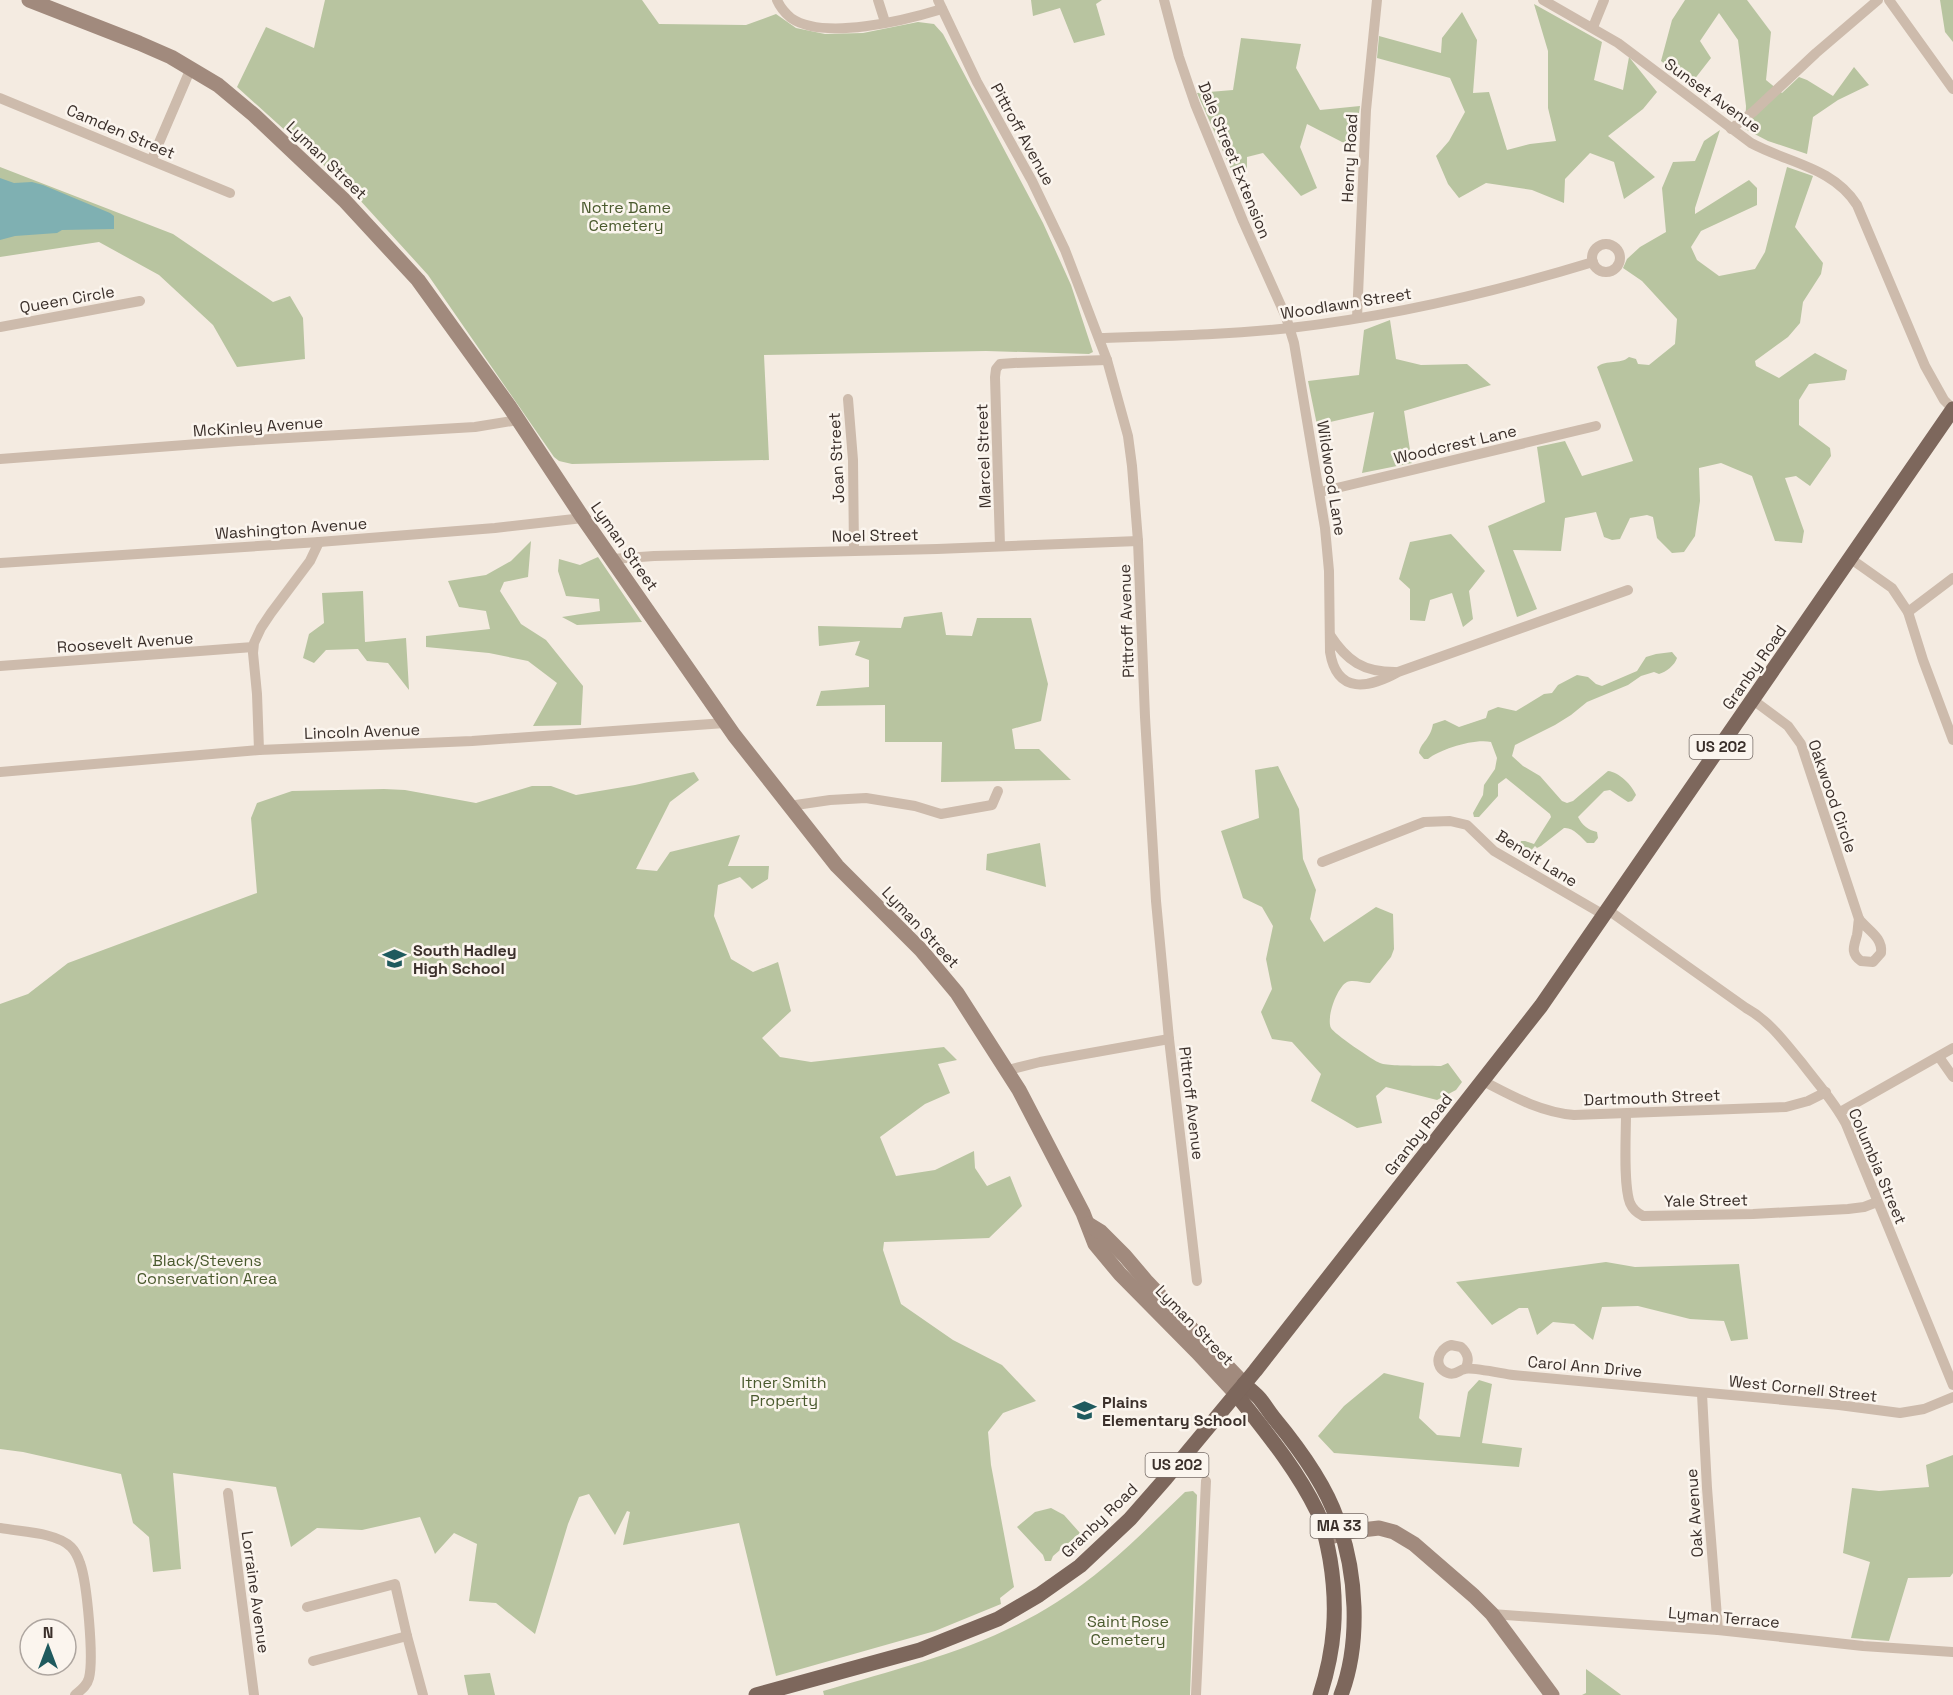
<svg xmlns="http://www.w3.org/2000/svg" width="1953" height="1695" viewBox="0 0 1953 1695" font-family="'Space Grotesk',sans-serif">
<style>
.green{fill:#b8c4a0}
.water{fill:#7fb0b2}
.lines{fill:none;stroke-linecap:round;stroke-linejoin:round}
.minor{stroke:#cdbbac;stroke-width:10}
.secondary{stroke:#a18a7d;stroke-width:15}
.primary{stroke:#7d675c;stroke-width:15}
.labels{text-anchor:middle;stroke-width:5;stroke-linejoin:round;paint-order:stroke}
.shield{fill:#fbf5ee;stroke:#756b66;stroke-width:1.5}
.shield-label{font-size:15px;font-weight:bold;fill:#3b302b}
.street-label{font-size:16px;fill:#3b302b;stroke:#fbf5ee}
.park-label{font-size:16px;fill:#4a5a2e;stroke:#fbf5ee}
.poi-label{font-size:16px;font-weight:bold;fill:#3b302b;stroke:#fbf5ee;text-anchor:start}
</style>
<rect width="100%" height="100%" fill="#f4ebe1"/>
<g class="green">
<path d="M325,0H642L659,24L746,25L776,14L796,28L825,34L863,33L918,22L934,24L943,34L1043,223L1071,285L1093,352L1089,354L986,351L764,355L769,460L572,464L559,461L554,457L428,275L358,198L330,171L237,87L266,27L314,48Z"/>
<path d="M1031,0H1102L1096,4L1105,35L1074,43L1060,8L1033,16Z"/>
<path d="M1685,0H1747L1771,32L1766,80L1782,93L1799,77L1807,80L1833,96L1854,67L1869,85L1838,100L1813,117L1807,154L1768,141L1745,129L1746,106L1738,40L1719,13L1700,41L1711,58L1690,85L1661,61L1672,20Z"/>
<path d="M1940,0H1953V42L1945,32Z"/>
<path d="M1534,4L1602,42L1594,80L1623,90L1629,57L1657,92L1643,109L1608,136L1655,177L1624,199L1614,162L1590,153L1565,179L1564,203L1532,190L1486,183L1459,198L1448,184L1436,156L1449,141L1465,112L1450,78L1377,58L1379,36L1441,53L1442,38L1462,12L1477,40L1473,93L1489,92L1507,150L1530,144L1556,141L1548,108V51Z"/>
<path d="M1241,38L1301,44L1296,68L1320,110L1360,106L1354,145L1342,142L1307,124L1300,147L1317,188L1301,196L1263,153L1247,157V172L1234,176L1197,93L1233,90Z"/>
<path d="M1720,130L1695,208V214L1749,180L1757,188V205L1701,231L1691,247L1697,260L1719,276L1755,269L1765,252L1787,167L1813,176L1795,227L1823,263L1821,274L1803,302L1800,323L1788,337L1755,361L1756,366L1779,378L1815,353L1847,370L1845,380L1809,384L1799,400V425L1830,448L1831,456L1810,486L1796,476L1785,478L1804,531L1802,543L1775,541L1752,476L1721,463L1699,468L1700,501L1695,536L1684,552L1672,553L1657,538L1653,517L1647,515L1630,518L1620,539L1612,540L1604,537L1596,512L1565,518L1561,551L1513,550L1537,609L1517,617L1488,526L1545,502L1537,447L1565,441L1582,476L1633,461L1597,367C1607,359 1620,365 1629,357L1636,359L1638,364L1649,365L1675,344L1677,319L1642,281L1623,268L1627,259L1640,247L1666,232L1662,188L1673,162L1695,161L1704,141Z"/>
<path d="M0,167L173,234L273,302L290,296L303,318L305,359L237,367L213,325L159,275L99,242L0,257Z"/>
<path d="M1390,320L1396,359L1421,365L1467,364L1491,385L1404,411L1412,463L1362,473L1374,412L1317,425L1308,381L1359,375L1364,330Z"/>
<path d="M1451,534L1485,571L1469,591L1473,619L1463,627L1452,593L1430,600L1425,621L1410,620V589L1399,579L1410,542Z"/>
<path d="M531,541L528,577L504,582L500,591L521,624L546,640L583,686L581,725L533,726L557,683L528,661L489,653L426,647V636L490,629L486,611L459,607L448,581L486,575L511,561Z"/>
<path d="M598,557L642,622L577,625L562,617L600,611L599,599L566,596L558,571L559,559L580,565Z"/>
<path d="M363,591L365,642L406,638L409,690L388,663L367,661L358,649L326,650L314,663L303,658L309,634L324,623L322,593Z"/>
<path d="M942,612L946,635L972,636L977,618H1031L1048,684L1041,721L1012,729L1015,749H1039L1071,780L941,782L942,742H885V705L816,706L821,691L869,687V660L855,655L860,641L819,646L818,626L901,628L904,617Z"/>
<path d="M1672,652L1677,658C1675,665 1666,672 1659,674L1654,672L1641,676L1628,685L1587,702L1571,715L1555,725L1515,745L1512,756L1523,766L1540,776L1562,801L1567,803L1573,801L1608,771C1619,772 1632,785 1636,795L1632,801L1628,802L1610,790L1604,791L1578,817C1582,825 1588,830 1597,832L1598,838L1594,843H1587C1581,837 1573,827 1564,828L1541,846L1537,848L1535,846L1528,854H1525L1520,845L1521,841H1525L1534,844L1551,817L1550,814L1506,778L1498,784V796L1479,817H1474L1473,813L1483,795L1484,785L1495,769L1497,758L1491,742C1475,738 1440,749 1428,759H1424L1419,753C1421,742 1430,740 1433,724L1445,720L1459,727L1486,718L1488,711L1498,707L1516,711L1544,694L1552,693L1558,685L1577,675L1588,677L1596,684L1602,686L1637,671L1646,657L1656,654Z"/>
<path d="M1278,766L1299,809L1303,859L1316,890L1310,919L1324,942L1376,907L1393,914L1394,949L1391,957L1370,983C1363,983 1353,979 1347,982C1337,987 1326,1018 1331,1028C1333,1033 1374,1061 1380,1063C1390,1067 1428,1065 1441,1066L1448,1063L1462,1082L1456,1090L1437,1100L1386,1087L1376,1096L1382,1123L1357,1128L1311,1101L1321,1074L1292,1042L1272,1039L1261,1012L1272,989L1266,959L1273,926L1262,907L1243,898L1221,831L1259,818L1255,770Z"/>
<path d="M694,772L699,780L670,802L636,869L657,871L670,852L740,835L728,866H769L768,879L752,889L740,877L718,885L714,916L731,959L753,972L778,962L791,1011L762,1038L780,1057L811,1062L944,1047L957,1060L938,1064L950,1093L925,1104L880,1137L896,1176L935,1170L974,1151L975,1168L987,1186L1010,1176L1022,1206L989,1238L884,1242L883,1250L901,1304L953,1340L1002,1365L1036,1401L1003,1413L988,1432L991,1465L1014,1587L1000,1598L1001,1604L935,1631L776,1676L739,1523L623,1545L630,1512L627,1511L615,1535L589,1494L579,1497L568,1524L535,1634L496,1603L469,1601L477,1544L454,1533L435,1554L420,1517L362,1530L317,1528L291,1547L276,1487L173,1473L181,1569L153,1572L149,1537L133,1523L121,1474L23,1452L0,1449V1004L28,994L68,963L257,893L251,818L257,803L292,791L384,789L405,790L476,803L532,786H551L576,795L635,785Z"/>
<path d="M1040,843L1046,887L986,870L987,854Z"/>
<path d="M1606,1262L1635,1267L1739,1264L1748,1339L1731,1341L1724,1321L1690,1319L1638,1306L1602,1307L1593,1340L1574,1324L1553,1322L1537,1335L1528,1308H1519L1492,1325L1456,1282Z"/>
<path d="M1384,1373L1424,1383L1419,1418L1437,1435L1460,1437L1468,1392L1479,1380L1492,1384L1482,1443L1522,1448L1519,1467L1334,1453L1318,1436L1344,1406Z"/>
<path d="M1953,1455V1573L1950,1577L1908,1578L1889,1641L1851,1638L1870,1562L1843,1553L1852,1488L1879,1491L1929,1487L1926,1465Z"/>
<path d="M1193,1491L1197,1495L1190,1695H824L823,1691C903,1667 986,1648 1057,1602C1105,1572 1144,1531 1185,1492Z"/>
<path d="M1051,1508L1064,1515L1080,1533L1053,1556L1051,1561H1045L1043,1555L1017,1527L1035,1512Z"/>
<path d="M1586,1669L1620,1694L1621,1695H1582L1586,1693Z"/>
<path d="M490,1673L495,1695H468L464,1675Z"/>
</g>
<path class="water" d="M0,178L14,183L32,182L43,185L110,213L114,216V229L62,230L57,233L15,236L0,240Z"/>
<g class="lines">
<g class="minor">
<path d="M777,0C780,7 785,13 791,18C824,41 906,20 942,9"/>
<path d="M878,0L885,22"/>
<path d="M938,0L977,82L1032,181L1065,250L1107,360L1128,436L1132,466L1138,541L1145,717L1156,901L1169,1039L1197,1281"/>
<path d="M1164,0L1179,57L1195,104L1243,221L1286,317L1294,343L1325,528L1329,571L1330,652C1337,695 1369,688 1398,672L1628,590"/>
<path d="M1543,0L1618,43L1751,143C1788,163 1833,167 1857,205L1925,366L1944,400L1953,409"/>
<path d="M1889,0L1953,89"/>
<path d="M1593,27L1604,0"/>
<path d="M0,98L230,193"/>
<path d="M1731,129L1753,112L1816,53L1878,0"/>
<path d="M152,159L191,68"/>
<circle cx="1606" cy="258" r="14"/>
<path d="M1357,318L1366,110L1377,0"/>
<path d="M0,327L140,301"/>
<path d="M1099,338C1163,336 1226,335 1290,328C1393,316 1495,292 1593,262"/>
<path d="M848,399L853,460L854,551"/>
<path d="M0,459L238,441L475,427L518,420"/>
<path d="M1320,492L1596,426"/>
<path d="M1000,546L995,377L996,369L1000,364L1014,363L1107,360"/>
<path d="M612,559L654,556L937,549L1138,541"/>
<path d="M1851,559L1892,588L1908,612L1923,660L1953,740"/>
<path d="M0,563L319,542L495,528L583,518"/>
<path d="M1908,612L1953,578"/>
<path d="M1330,635C1347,661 1363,672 1395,672"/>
<path d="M0,666L253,647"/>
<path d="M1753,700L1788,726L1801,744L1859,919"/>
<path d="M259,750L257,694L253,653L254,643L261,628L271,613L310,561L319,542"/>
<path d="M0,772L259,750L472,741L725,723"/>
<path d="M789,806L830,800L866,798L915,806L941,814L992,805L998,791"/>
<path d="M1322,862L1424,822L1450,821L1467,825L1494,851L1604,915"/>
<path d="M1608,910L1746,1008C1770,1021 1785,1043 1802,1063C1817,1083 1834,1101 1846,1124L1953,1385"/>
<path d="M1859,919C1867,930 1883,937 1881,953L1873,962L1861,961C1850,953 1854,946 1857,935C1858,930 1858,924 1859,919Z"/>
<path d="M1939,1057L1953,1077"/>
<path d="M1008,1070L1040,1062L1169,1039"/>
<path d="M1483,1081C1512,1096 1540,1112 1574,1115L1786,1107L1808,1101L1826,1092"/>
<path d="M1840,1112L1953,1048"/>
<path d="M1626,1114C1626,1135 1623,1185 1630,1203C1633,1210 1637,1213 1643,1216L1753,1214L1848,1209L1864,1207L1877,1202"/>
<path d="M1465,1369C1470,1361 1468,1353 1461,1347L1451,1345C1438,1349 1432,1367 1448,1373C1456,1376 1458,1370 1465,1369C1472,1367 1504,1374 1513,1375L1839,1405L1900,1413L1924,1409L1953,1397"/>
<path d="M1702,1394L1707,1488L1718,1630"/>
<path d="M228,1493L254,1695"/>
<path d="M0,1528C20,1532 56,1532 71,1547C75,1551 78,1557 80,1563C87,1582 94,1658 89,1678C87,1686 81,1690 75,1695"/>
<path d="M307,1607L395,1584L407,1636L423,1695"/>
<path d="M1492,1614L1718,1630L1863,1646L1953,1652"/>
<path d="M313,1661L407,1636"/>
<path d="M1196,1695L1206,1481"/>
</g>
<g class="secondary">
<path d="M29,0L139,43L171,57L218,85L254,115L344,200L418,280L509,406L583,518L734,735L837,866L921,950L957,993L1019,1090L1083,1213L1095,1244L1120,1274L1197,1352L1236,1394"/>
<path d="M1088,1224L1101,1232L1125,1256L1147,1282L1244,1384"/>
<path d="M1326,1538L1353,1531L1379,1528L1394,1532L1414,1544L1474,1596L1492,1614L1552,1695"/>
</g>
<g class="primary">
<path d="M1244,1384C1249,1389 1256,1394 1260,1399C1265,1405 1269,1412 1274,1418C1298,1447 1325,1484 1337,1519C1357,1572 1361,1642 1341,1695"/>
<path d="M1236,1394C1265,1431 1296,1468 1317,1511C1324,1526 1327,1543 1330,1559C1338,1607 1335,1649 1320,1695"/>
<path d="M756,1695L920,1650L998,1619L1039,1595L1080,1566L1130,1519L1166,1478L1255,1371L1541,1006L1953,409"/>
</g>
</g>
<defs>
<symbol id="school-bare" viewBox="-9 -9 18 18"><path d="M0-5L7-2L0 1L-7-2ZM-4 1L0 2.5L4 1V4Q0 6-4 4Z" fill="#1f5a5e" stroke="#fbf5ee" stroke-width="2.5" paint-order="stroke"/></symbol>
</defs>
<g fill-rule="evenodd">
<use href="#school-bare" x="378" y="942" width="33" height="33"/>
<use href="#school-bare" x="1068" y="1394" width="33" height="33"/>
</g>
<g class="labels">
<g class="shield">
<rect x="1689.5" y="735" width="63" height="24" rx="4.5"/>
<rect x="1145.5" y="1453" width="63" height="24" rx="4.5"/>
<rect x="1310.5" y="1514" width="57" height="24" rx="4.5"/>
</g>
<g class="shield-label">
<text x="1721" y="752">US 202</text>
<text x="1177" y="1470">US 202</text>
<text x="1339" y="1531">MA 33</text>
</g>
<g class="street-label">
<text transform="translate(1713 95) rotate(36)" y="6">Sunset Avenue</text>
<text transform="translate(121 131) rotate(23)" y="6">Camden Street</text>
<text transform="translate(1023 134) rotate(61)" y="6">Pittroff Avenue</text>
<text transform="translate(1349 158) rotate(-87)" y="6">Henry Road</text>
<text transform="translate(327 160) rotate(44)" y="6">Lyman Street</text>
<text transform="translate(1235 160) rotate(68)" y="6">Dale Street Extension</text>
<text transform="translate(67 299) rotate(-10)" y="6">Queen Circle</text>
<text transform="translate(1346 303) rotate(-9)" y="6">Woodlawn Street</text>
<text transform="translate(258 426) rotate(-4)" y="6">McKinley Avenue</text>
<text transform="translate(1455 444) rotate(-13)" y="6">Woodcrest Lane</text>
<text transform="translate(983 456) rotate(-92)" y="6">Marcel Street</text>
<text transform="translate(836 458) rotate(-93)" y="6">Joan Street</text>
<text transform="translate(1332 478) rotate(81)" y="6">Wildwood Lane</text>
<text transform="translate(291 528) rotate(-4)" y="6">Washington Avenue</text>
<text transform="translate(875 535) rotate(-1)" y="6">Noel Street</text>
<text transform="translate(625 546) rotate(55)" y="6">Lyman Street</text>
<text transform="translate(1126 621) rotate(-92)" y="6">Pittroff Avenue</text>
<text transform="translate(125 642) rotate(-4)" y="6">Roosevelt Avenue</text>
<text transform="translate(1754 667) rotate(-55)" y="6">Granby Road</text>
<text transform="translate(362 731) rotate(-2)" y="6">Lincoln Avenue</text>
<text transform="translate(1833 796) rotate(71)" y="6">Oakwood Circle</text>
<text transform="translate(1537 858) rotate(32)" y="6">Benoit Lane</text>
<text transform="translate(921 927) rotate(47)" y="6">Lyman Street</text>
<text transform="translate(1652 1097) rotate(-2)" y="6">Dartmouth Street</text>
<text transform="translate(1192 1103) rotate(83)" y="6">Pittroff Avenue</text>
<text transform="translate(1418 1134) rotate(-52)" y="6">Granby Road</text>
<text transform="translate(1878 1166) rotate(67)" y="6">Columbia Street</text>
<text transform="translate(1706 1200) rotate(-1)" y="6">Yale Street</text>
<text transform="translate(1195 1325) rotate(46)" y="6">Lyman Street</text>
<text transform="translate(1585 1366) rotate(5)" y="6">Carol Ann Drive</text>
<text transform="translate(1803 1388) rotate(6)" y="6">West Cornell Street</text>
<text transform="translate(1694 1513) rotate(-94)" y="6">Oak Avenue</text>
<text transform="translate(1099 1520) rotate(-44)" y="6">Granby Road</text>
<text transform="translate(256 1592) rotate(82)" y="6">Lorraine Avenue</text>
<text transform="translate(1724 1617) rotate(5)" y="6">Lyman Terrace</text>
</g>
<g class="park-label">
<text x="626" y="213">Notre Dame<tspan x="626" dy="18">Cemetery</tspan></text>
<text x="207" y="1266">Black/Stevens<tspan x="207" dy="18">Conservation Area</tspan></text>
<text x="784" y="1388">Itner Smith<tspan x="784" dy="18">Property</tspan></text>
<text x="1128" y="1627">Saint Rose<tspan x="1128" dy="18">Cemetery</tspan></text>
</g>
<g class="poi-label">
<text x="413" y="956">South Hadley<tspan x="413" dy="18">High School</tspan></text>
<text x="1102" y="1408">Plains<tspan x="1102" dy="18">Elementary School</tspan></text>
</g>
</g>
<g transform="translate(48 1647)"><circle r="28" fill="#fbf5ee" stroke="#aea6a0" stroke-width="1.5"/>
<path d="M0-4.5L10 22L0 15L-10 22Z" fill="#1f5a5e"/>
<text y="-9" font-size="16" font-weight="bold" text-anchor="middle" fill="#3b302b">N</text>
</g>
</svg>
